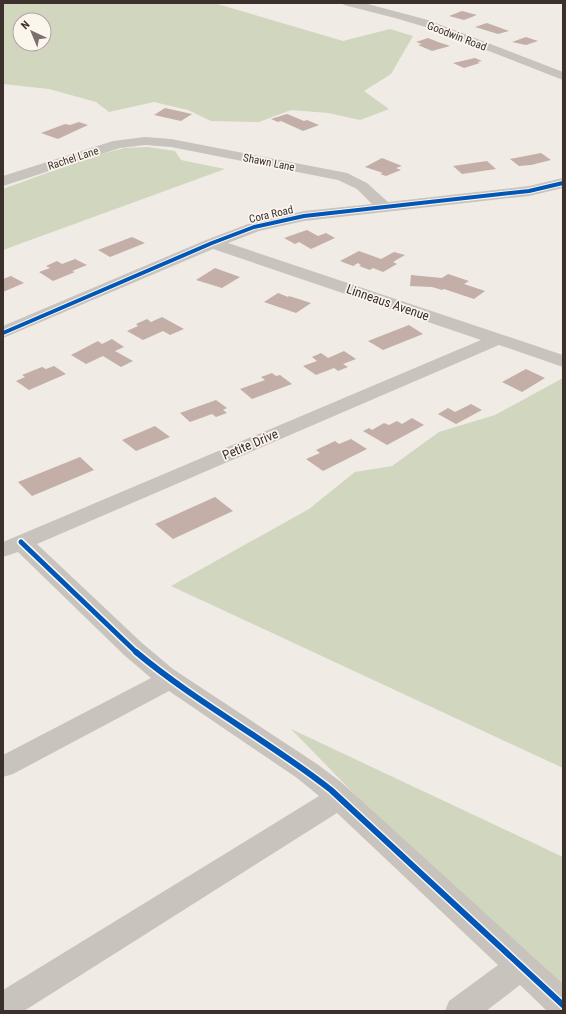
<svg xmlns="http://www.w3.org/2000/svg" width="566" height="1014" viewBox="0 0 566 1014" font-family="'Roboto Condensed',sans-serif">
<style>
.green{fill:#d1d6bf;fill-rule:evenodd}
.building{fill:#c3afa7}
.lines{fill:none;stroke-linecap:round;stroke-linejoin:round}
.minor{fill:#c9c3be;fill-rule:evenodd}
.cycleway-far2-casing{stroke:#fbf5ee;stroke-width:6}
.cycleway-far1-casing{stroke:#fbf5ee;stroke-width:8}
.cycleway-casing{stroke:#fbf5ee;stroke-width:9}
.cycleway-far2{stroke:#0057b8;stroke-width:4}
.cycleway-far1{stroke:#0057b8;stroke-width:5}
.cycleway{stroke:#0057b8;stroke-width:6}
.labels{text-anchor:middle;stroke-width:3.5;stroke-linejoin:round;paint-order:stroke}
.far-street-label{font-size:11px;fill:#3b302b;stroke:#fbf5ee}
.street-label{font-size:13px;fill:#3b302b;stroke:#fbf5ee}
</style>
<rect width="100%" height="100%" fill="#f0ebe5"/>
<g class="green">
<path d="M3,3H214L343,41L390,29L413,36L391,74L364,91L389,109L360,120L328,113L291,110L259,122L211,121L188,110L154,102L109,112L96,102L49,89L3,84ZM20,20H44V44H20Z"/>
<path d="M148,147L175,151L181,160L225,169L3,250V189L91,157L124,148Z"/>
<path d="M563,378V768L171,586L309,509L355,472L392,466L439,432L495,415Z"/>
<path d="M291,729L563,857V1008Z"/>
</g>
<g class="building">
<path d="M462,11L477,15L464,20L449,16Z"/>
<path d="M487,23L509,31L498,34L475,27Z"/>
<path d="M526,37L538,41L526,45L512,42Z"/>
<path d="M428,38L438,42L450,46L432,51L418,45L422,44L416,42Z"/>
<path d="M475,58L482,61L477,62L480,63L464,68L453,63Z"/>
<path d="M165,108L192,114L181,121L154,115Z"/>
<path d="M287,114L304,121L307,120L319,125L303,131L281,121L278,122L271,119Z"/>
<path d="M79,122L88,125L58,139L41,133L65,124L70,125Z"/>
<path d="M541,153L551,160L531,165L519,166L510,159Z"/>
<path d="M382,158L402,166L396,168L401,170L386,176L380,174L383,173L365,167Z"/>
<path d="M487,161L496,169L462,174L453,166Z"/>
<path d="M307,230L318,236L326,233L335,238L311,249L299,242L295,244L284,238Z"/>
<path d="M132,237L145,243L110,257L98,250Z"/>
<path d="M359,251L381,259L394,252L405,255L393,262L397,264L383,272L373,268L370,270L359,266L361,265L358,263L353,266L340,261Z"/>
<path d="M75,259L87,265L72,271L75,272L53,281L39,272L50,268L46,266L57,261L62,264Z"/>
<path d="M215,268L240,277L222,288L196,280Z"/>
<path d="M448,274L469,281L464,284L485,291L474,299L444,289L442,290L432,287L410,286L411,275L442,278Z"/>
<path d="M11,276L24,283L3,292V279Z"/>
<path d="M278,293L288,297L289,296L311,303L296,313L264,302Z"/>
<path d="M162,317L184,329L170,335L163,331L143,340L127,331L138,326L136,324L147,319L151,322Z"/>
<path d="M409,325L423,334L383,350L368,341Z"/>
<path d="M112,339L124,347L115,351L133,361L121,367L103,356L86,364L71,355L98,341L102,344Z"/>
<path d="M344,351L356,359L343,364L348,367L338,371L334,368L316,375L303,366L317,361L312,357L321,353L328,358Z"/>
<path d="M54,366L66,374L29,390L16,381L25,377L22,375L42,367L46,369Z"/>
<path d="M526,369L545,378L522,392L502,382Z"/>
<path d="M272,373L276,376L280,375L292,384L252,399L240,389L265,380L261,377Z"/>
<path d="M216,400L227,408L223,410L227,413L216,417L212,414L190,422L180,413Z"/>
<path d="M471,404L482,410L456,424L438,414L448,408L455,412Z"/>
<path d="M412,418L424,425L387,445L363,431L369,428L372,430L384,423L389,425L397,421L402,424Z"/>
<path d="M155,426L170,437L136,451L122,440Z"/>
<path d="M351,439L367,449L323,471L306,459L320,453L316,450L335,441L339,444Z"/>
<path d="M80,457L94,470L32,496L18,482Z"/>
<path d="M215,497L233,511L173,539L155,524Z"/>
</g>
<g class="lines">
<g class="minor">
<path d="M342,3H364L428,20L563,72V80L432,29L395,18L344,5Z"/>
<path d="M145,137L171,139L347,173L367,183L388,202L529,186L563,178V188L529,196L304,221L259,231L228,243L563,355V367L499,345L37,544L142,643L173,669L317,764L341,782L563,984V1011H547L520,985L486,1011H445L449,1001L498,965L337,813L24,1011H3V990L319,796L297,778L169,691L13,774L3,777V755L151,678L124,655L18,552L3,557V542L481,340L213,249L3,338V326L206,240L248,224L304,211L372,204L357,189L338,180L171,147L145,145L120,148L3,186V176L113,141Z"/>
</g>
<defs>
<path id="cycleway-far2" d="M3,333L212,243L254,227L304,216L529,191L563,183"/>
<path id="cycleway-far1" d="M21,542L137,653"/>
<path id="cycleway" d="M136,652C197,703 269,741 331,790L563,1005"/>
</defs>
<use href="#cycleway-far2" class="cycleway-far2-casing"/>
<use href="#cycleway-far1" class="cycleway-far1-casing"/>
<use href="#cycleway" class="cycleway-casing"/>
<use href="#cycleway-far2" class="cycleway-far2"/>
<use href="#cycleway-far1" class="cycleway-far1"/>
<use href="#cycleway" class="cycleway"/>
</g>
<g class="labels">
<g class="far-street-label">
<text transform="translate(457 36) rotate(21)" y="4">Goodwin Road</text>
<text transform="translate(73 158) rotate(-18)" y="4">Rachel Lane</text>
<text transform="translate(269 162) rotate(11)" y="4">Shawn Lane</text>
<text transform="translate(271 214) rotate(-13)" y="4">Cora Road</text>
</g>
<g class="street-label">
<text transform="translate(388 302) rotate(19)" y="5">Linneaus Avenue</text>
<text transform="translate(250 444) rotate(-23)" y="5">Petite Drive</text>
</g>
</g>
<rect width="566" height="1014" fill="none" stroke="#3b302b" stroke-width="8"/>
<g transform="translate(32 32) rotate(316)"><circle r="19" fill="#fbf5ee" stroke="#aea6a0"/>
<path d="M0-3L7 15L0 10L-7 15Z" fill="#7a716c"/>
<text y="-6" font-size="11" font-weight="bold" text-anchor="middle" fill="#3b302b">N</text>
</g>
</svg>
